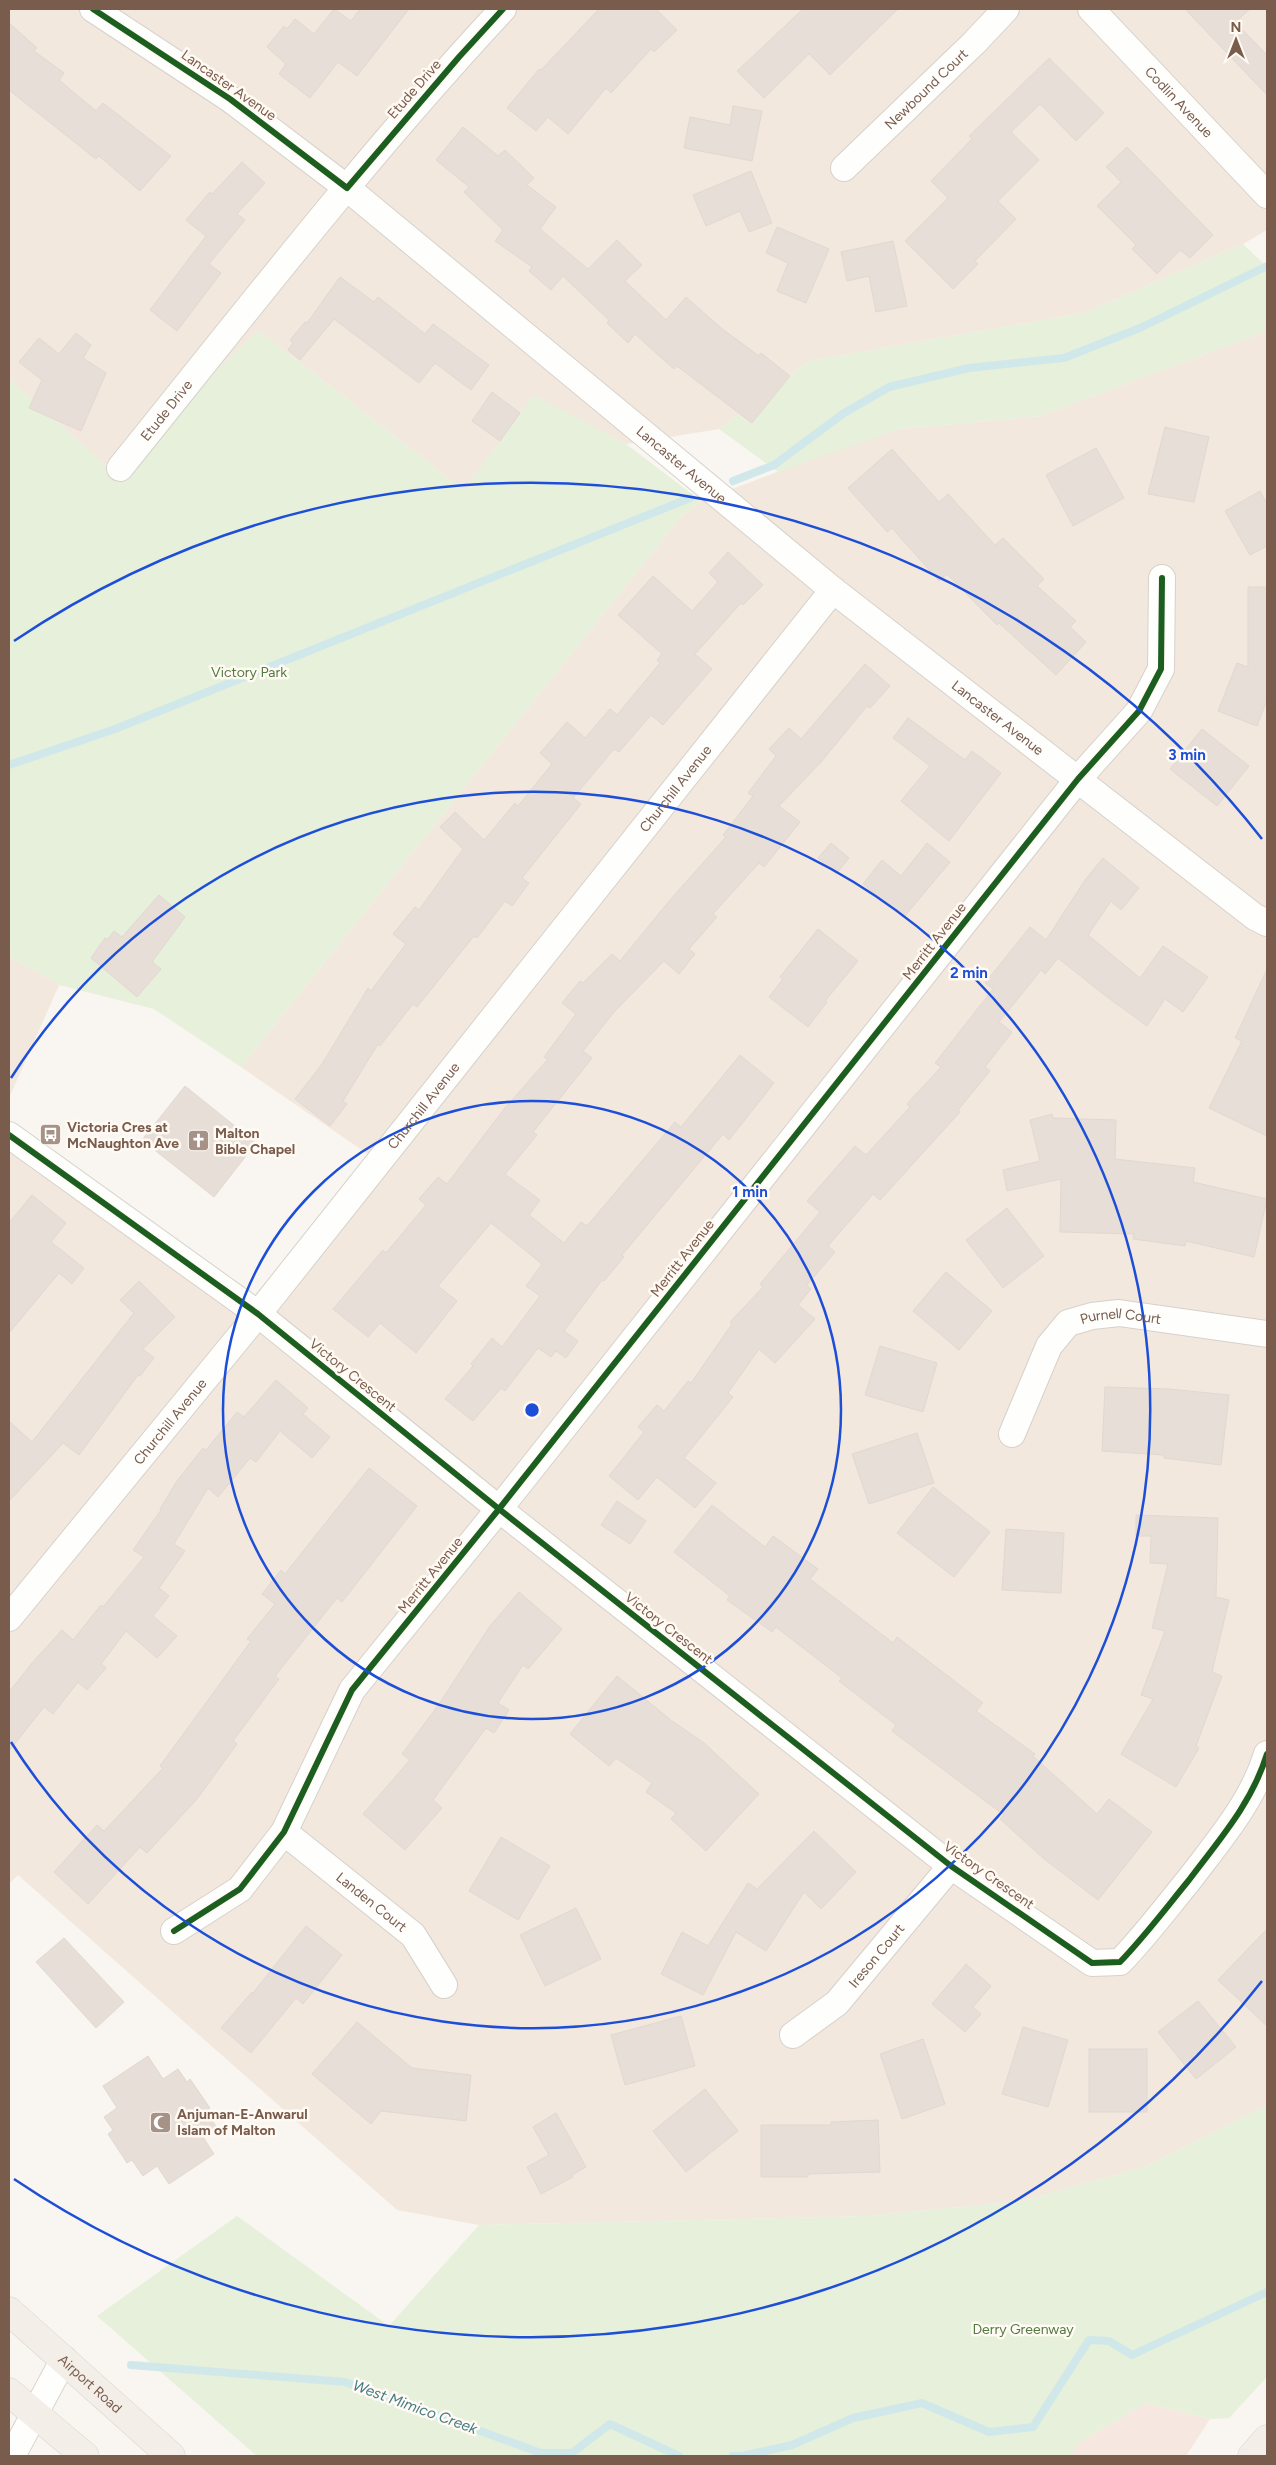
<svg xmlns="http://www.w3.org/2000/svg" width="1276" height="2465" viewBox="0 0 1276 2465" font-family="Figtree,sans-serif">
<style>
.residential{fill:#f2e8de}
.commercial{fill:#f6e8e1}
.green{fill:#e7f0db}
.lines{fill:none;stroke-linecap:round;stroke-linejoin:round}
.stream{stroke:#d0e8ea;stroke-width:8}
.building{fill:#e6ded7;stroke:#e2d8d2}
.minor-casing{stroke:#d7d1cb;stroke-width:28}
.major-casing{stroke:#dad1cc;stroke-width:29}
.minor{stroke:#fefefd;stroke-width:26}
.major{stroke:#f3eee8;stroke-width:28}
.cycleway-casing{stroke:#fffaf3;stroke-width:9}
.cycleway{stroke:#1b5e20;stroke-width:6}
.ring{fill:none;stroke:#1d4ed8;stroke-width:2.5}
.labels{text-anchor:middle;stroke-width:5;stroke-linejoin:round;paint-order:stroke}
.street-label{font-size:14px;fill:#7a5c4d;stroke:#fffaf3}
.park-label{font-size:14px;fill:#537a41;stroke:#fffaf3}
.poi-label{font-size:14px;font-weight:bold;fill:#7a5c4d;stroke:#fffaf3;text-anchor:start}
.water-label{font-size:15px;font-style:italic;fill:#437c86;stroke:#fffaf3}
.centre{fill:#1d4ed8;stroke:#fffaf3;stroke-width:2.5}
.ring-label{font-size:15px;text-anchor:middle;font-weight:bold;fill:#1d4ed8;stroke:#fffaf3;stroke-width:5;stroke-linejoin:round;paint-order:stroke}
</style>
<rect width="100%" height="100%" fill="#f9f5f0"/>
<g class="residential">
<path d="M9,9H1267V230L1243,244L1084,313L809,361L719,429L626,444L534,396L464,490L258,330L113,472L11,381L9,383Z"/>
<path d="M1267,331V2105L1144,2167L1022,2201L867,2216L479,2225L397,2210L18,1875L9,1884V1135L258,1314L375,1159L241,1067L680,518L701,501L819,456L900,429L1039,416Z"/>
<path d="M9,956L59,985L9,1098Z"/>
</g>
<path class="commercial" d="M1146,2403L1210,2419L1186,2456H1070L1079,2443Z"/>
<g class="green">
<path d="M1243,244L1267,267V331L1039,416L900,429L778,472L719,429L809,361L1084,313Z"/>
<path d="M258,330L464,490L534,395L626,444L701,501L680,518L241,1067L154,1009L59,985L9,956V383L11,380L113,472Z"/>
<path d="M1267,2105V2377L1229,2418L1210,2419L1146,2403L1079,2443L1070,2456H257L97,2316L237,2216L389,2326L479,2225L867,2216L1022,2201L1144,2167Z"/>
</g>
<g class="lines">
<g class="stream">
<path d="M733,481L774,465L844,413L889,387L969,368L1064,358L1140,328L1267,266"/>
<path d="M9,765L115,729L690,498"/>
<path d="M131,2365L345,2382L541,2453H572L610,2424L679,2456"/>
<path d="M733,2456H742L792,2445L853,2418L922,2403L989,2432L1033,2427L1089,2340L1109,2341L1132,2355L1267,2292"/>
</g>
</g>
<g class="building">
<path d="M334,9L351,21L360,9H409L357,76L338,62L310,98L279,74L286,64L267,47L284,26L287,29L295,19L314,34Z"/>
<path d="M599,9H656L677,30L654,52L651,49L611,93L606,88L568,134L548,117L536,131L507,108L539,69L541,70Z"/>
<path d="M803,9H898L830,75L809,54L764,98L737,71Z"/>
<path d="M1185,9H1250L1235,22L1267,55V95Z"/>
<path d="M9,23L37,48L34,51L64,73L59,80L96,111L103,103L171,156L140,191L99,156L96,159L9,90Z"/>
<path d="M1049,58L1104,113L1076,141L1040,104L1011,132L1039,160L998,201L1016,219L975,261L978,264L953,289L905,241L948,198L931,181L972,139L969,136Z"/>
<path d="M733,106L762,111L752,161L684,148L690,117L730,125Z"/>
<path d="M463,127L498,156L505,150L534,178L527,185L556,207L540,229L588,269L617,240L642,265L625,281L666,320L686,297L721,328L759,356L761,353L790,376L752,423L677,366L674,369L635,334L628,343L607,323L609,320L563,276L551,290L529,271L532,267L495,241L503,230L464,192L469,187L436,160Z"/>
<path d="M1127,147L1213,235L1190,258L1180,250L1157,274L1132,249L1136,245L1097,206L1121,182L1106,167Z"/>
<path d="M242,162L265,183L237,214L245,220L209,264L221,273L177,331L150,310L206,236L186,220L210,192L212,194Z"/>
<path d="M751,171L772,223L749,232L740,211L706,226L693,195Z"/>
<path d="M777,227L829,249L806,303L777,291L788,263L766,253Z"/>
<path d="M893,241L907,306L876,312L869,276L847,281L841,252Z"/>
<path d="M340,277L374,302L378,297L425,334L433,324L489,365L471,390L435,363L419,383L334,319L300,360L288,350L293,343L290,340L305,322L307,323Z"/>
<path d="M76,333L91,345L83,358L106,373L81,431L29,408L42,380L19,362L39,338L59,354Z"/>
<path d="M492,392L520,413L500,441L472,421Z"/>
<path d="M1165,427L1209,437L1194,502L1148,494Z"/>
<path d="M1096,448L1124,498L1073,526L1046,475Z"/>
<path d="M892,449L939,502L948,494L995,545L1003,538L1044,579L1037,586L1076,621L1070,627L1086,642L1056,675L999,623L997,625L947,574L939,581L892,528L887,532L848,488Z"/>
<path d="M1260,491L1267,504V546L1250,555L1225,511Z"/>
<path d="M728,552L763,585L743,605L741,603L695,654L712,669L663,725L651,715L619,752L614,749L573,798L581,804L522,878L529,883L512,906L505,901L477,938L474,936L417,1007L413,1004L380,1046L378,1044L343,1101L347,1104L330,1126L295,1099L322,1064L368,988L371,991L406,944L393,934L415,907L419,910L463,849L440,827L455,812L484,840L515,803L518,806L552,764L540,753L567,722L585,738L610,709L617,715L660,663L657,660L662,654L618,615L653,576L692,611L718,582L709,573Z"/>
<path d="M1248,587H1267V700L1257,726L1218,711L1237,663L1248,667Z"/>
<path d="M865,664L890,686L870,708L867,706L821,762L779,806L800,822L764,867L759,863L713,914L717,917L689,949L695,954L679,974L664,961L615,1011L583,1051L592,1058L533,1132L537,1135L505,1174L540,1200L529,1215L564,1243L581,1222L587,1226L675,1122L681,1127L740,1055L774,1083L729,1140L723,1134L622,1255L624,1257L604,1281L602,1280L564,1331L578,1341L566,1358L556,1351L551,1357L538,1348L505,1391L501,1388L473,1421L445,1399L473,1366L471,1364L492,1338L502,1347L540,1296L526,1286L542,1264L510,1238L491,1223L438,1286L457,1301L416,1353L380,1323L368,1337L333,1309L383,1250L386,1253L426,1205L419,1199L438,1177L447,1184L504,1109L548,1059L544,1057L576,1014L562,1003L580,981L583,983L612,954L620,961L670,900L726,837L723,835L753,796L748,793L776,756L769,749L789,728L801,739Z"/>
<path d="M908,718L965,760L972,751L1001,773L949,841L901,801L930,766L893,738Z"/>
<path d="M1202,729L1249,766L1217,806L1170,769Z"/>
<path d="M831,843L849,858L836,874L818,858Z"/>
<path d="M927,843L950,862L904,917L863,884L882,860L901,876Z"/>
<path d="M1103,858L1139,888L1121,910L1111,901L1088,935L1140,978L1163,946L1208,977L1183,1012L1165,999L1147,1026L1107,997L1058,958L1045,974L1041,970L999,1022L1012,1032L985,1067L990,1071L958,1110L960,1112L880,1200L873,1194L828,1246L835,1252L807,1285L811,1289L798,1305L815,1319L775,1363L759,1349L728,1393L733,1397L684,1458L716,1483L695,1508L657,1477L638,1500L609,1476L644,1432L638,1427L657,1405L664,1411L688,1381L691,1383L732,1324L730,1322L763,1287L760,1284L820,1212L807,1201L855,1146L866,1155L910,1107L907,1104L941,1067L935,1063L993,989L985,983L1030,927L1046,940L1085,880Z"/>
<path d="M159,895L185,917L152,962L161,969L137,997L91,958L105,938L108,939L114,931L122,937Z"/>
<path d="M818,929L858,961L825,1001L827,1002L808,1027L769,997L783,979L780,977Z"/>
<path d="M1267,969V1136L1209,1108L1242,1041L1235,1038Z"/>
<path d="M185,1086L256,1143L214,1197L142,1140Z"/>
<path d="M1052,1114L1053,1118L1116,1120L1115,1159L1195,1168L1193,1182L1267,1199L1254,1257L1186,1241L1185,1246L1133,1239L1134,1234L1060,1232L1061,1179L1007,1191L1003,1170L1040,1161L1030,1120Z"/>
<path d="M32,1195L66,1223L51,1242L84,1268L72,1284L59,1273L9,1333V1223Z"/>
<path d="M1007,1208L1044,1256L1003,1288L966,1240Z"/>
<path d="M946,1272L992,1311L959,1350L913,1311Z"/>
<path d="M139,1281L175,1317L143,1349L154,1358L140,1376L138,1375L79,1455L63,1443L9,1501V1421L32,1442L134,1313L120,1300Z"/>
<path d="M880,1346L937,1363L923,1412L865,1395Z"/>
<path d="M276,1380L308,1408L303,1414L330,1437L312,1458L280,1431L256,1462L250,1458L218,1497L208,1488L174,1544L185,1551L159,1588L169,1596L153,1616L177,1636L157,1658L126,1631L101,1664L106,1668L87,1690L78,1682L53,1714L44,1707L9,1751V1692L32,1663L62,1630L73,1640L101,1605L103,1607L144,1557L133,1550L161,1510L160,1509L177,1481L203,1448L206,1450L237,1412L244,1417Z"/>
<path d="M1105,1387L1169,1389L1229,1395L1221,1465L1164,1458V1455L1102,1451Z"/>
<path d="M917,1433L934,1483L869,1504L852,1454Z"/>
<path d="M369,1468L417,1506L342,1602L337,1598L275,1676L279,1679L233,1741L237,1744L197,1799L147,1853L140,1847L88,1904L54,1872L97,1825L104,1831L163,1768L160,1766L251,1641L247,1639L275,1604L262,1594L281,1570L285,1574Z"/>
<path d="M933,1487L990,1532L954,1577L897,1533Z"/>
<path d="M617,1501L646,1521L630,1544L601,1525Z"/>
<path d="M712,1505L765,1547L773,1536L818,1569L810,1579L893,1643L897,1637L983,1703L976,1711L1035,1754L1033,1756L1097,1814L1109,1799L1152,1832L1098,1900L1043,1858L1000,1819L1004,1815L892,1731L896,1725L839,1681L842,1678L776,1627L772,1632L727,1600L730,1596L674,1552Z"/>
<path d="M1136,1515L1218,1518L1216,1597L1229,1600L1212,1672L1222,1676L1196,1746L1199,1748L1176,1787L1121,1754L1153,1699L1141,1695L1165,1631L1152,1628L1168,1564L1150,1563L1151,1536H1136Z"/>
<path d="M1006,1529L1064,1533L1061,1593L1002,1590Z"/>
<path d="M519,1592L562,1629L528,1669L523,1665L498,1703L509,1710L494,1733L486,1728L433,1800L442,1808L405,1850L363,1814L410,1760L402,1754L439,1704L490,1626Z"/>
<path d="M617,1676L672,1721L704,1743L759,1794L706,1851L671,1819L676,1813L646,1792L652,1783L616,1758L609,1766L570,1734Z"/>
<path d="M814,1831L856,1872L821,1909L804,1892L766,1951L736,1932L703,1995L661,1974L682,1932L708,1946L748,1883L757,1889Z"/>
<path d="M501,1837L550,1866L518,1920L469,1891Z"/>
<path d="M576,1908L601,1959L545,1986L520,1935Z"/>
<path d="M306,1926L342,1955L303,2004L296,1998L251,2053L221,2028L252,1992L253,1993Z"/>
<path d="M1267,1929V2026L1218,1980Z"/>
<path d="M64,1938L124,2002L96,2028L36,1962Z"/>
<path d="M966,1964L991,1986L973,2007L981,2014L965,2032L932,2004Z"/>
<path d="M1198,2001L1236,2047L1196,2079L1158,2032Z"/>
<path d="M681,2016L695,2066L625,2085L611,2035Z"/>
<path d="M357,2022L412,2068L471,2075L466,2121L381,2111L371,2124L312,2074Z"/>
<path d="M1023,2027L1068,2040L1048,2107L1002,2094Z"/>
<path d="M923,2039L945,2104L902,2119L880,2054Z"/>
<rect x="1089" y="2049" width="58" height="63"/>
<path d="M148,2056L163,2079L178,2069L187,2082L190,2079L210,2108L206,2111L217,2128L203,2137L214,2154L169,2184L157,2166L143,2176L132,2160L127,2163L108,2134L113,2130L104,2117L117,2108L103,2086Z"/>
<path d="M705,2089L738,2131L686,2172L653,2131Z"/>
<path d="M556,2113L586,2167L572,2175L573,2177L541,2194L527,2167L549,2155L533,2127Z"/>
<path d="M878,2120L880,2172L808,2174V2177H761V2125H831V2122Z"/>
</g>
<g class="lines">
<defs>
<g id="minor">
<path id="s1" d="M93,9L230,99L347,188L833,590L1255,917L1267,923"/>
<path id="s2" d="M1091,9L1267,195"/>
<path id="s3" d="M844,168L974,43L1006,9"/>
<path id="s4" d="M120,468C245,313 367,155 503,9"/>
<path d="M9,1135L258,1314L499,1509L951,1866L1092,1963L1120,1962C1145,1936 1166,1908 1189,1880C1219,1840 1252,1803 1267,1754"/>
<path id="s5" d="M1012,1434L1049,1346L1068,1323L1092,1316L1119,1313L1267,1334"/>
<path id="s6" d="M9,1618L258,1314L833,590"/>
<path id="s7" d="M284,1832L413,1935L444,1985"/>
<path d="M174,1931L240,1889L284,1832L352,1690L499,1509L1078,779L1139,711L1161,669L1162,578"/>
<path id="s8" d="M793,2035L837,2003L951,1866"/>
<path d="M12,2456L64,2359"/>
</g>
<g id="major">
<path id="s9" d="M9,2311L171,2456"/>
<path d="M9,2392L85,2456"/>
<path d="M1252,2456L1267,2439"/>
</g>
</defs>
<use href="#minor" class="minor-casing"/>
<use href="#major" class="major-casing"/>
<use href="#minor" class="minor"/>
<use href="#major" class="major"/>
<defs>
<g id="cycleway">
<path d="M93,9L230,99L347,188L459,57L503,9"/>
<path d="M9,1135L258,1314L499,1509L951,1866L1092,1963L1120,1962C1145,1936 1166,1908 1189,1880C1219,1840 1252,1803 1267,1754"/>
<path d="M174,1931L240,1889L284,1832L352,1690L499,1509L1078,779L1139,711L1161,669L1162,578"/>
</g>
</defs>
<use href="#cycleway" class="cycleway-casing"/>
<use href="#cycleway" class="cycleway"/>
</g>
<g class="ring">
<circle cx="532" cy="1410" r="309"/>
<path d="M11 1078A618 618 0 1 1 11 1742"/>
<path d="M1262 1981A927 927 0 0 1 14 2179M14 641A927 927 0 0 1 1262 839"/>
</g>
<defs>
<symbol id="bus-square" viewBox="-11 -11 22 22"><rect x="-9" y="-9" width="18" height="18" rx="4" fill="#a69286" stroke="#fffaf3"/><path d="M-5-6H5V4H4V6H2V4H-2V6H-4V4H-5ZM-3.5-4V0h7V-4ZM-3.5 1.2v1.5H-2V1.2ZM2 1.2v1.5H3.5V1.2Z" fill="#fff"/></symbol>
<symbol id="church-square" viewBox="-11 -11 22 22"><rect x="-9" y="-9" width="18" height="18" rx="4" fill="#a69286" stroke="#fffaf3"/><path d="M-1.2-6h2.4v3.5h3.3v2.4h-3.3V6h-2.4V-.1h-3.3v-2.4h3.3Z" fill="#fff"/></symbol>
<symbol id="mosque-square" viewBox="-11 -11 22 22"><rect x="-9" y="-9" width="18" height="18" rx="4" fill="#a69286" stroke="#fffaf3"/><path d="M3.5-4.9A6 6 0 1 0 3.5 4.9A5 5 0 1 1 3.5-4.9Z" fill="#fff"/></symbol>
</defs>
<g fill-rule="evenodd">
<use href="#bus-square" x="38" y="1122" width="25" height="25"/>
<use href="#church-square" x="186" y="1128" width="25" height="25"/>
<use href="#mosque-square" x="148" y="2110" width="25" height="25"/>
</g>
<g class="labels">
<g class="street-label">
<text transform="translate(229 85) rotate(35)" y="5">Lancaster Avenue</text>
<text transform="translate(414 89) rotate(-49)" y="5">Etude Drive</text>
<text dy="5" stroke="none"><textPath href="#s3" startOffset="114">Newbound Court</textPath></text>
<text dy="5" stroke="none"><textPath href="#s2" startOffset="128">Codlin Avenue</textPath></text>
<text dy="5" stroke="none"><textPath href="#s4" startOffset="74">Etude Drive</textPath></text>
<text dy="5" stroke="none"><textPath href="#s1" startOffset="745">Lancaster Avenue</textPath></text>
<text dy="5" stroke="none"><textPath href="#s1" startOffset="1150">Lancaster Avenue</textPath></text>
<text dy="5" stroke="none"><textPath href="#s6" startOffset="1064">Churchill Avenue</textPath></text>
<text transform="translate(934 941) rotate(-52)" y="5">Merritt Avenue</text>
<text dy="5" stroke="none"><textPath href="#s6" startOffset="659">Churchill Avenue</textPath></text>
<text transform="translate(682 1258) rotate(-52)" y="5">Merritt Avenue</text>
<text dy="5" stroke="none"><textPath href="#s5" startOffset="179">Purnell Court</textPath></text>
<text transform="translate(353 1375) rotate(39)" y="5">Victory Crescent</text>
<text dy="5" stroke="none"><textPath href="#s6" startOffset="254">Churchill Avenue</textPath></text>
<text transform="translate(430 1575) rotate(-51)" y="5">Merritt Avenue</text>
<text transform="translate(669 1628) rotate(38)" y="5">Victory Crescent</text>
<text transform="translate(989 1875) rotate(35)" y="5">Victory Crescent</text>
<text dy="5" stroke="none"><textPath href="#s7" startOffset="112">Landen Court</textPath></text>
<text dy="5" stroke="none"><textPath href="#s8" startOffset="116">Ireson Court</textPath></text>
<text dy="5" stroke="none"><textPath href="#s9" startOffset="109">Airport Road</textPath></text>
</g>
<g class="park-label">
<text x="249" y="677">Victory Park</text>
<text x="1023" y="2334">Derry Greenway</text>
</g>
<g class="poi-label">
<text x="67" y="1132">Victoria Cres at<tspan x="67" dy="16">McNaughton Ave</tspan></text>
<text x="215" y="1138">Malton<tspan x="215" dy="16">Bible Chapel</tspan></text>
<text x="177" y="2119">Anjuman-E-Anwarul<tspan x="177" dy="16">Islam of Malton</tspan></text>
</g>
<g class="water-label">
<text transform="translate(415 2407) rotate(20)" y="5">West Mimico Creek</text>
</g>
</g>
<circle cx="532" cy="1410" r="8" class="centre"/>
<g class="ring-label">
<text x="1187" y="760">3 min</text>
<text x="969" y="978">2 min</text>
<text x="750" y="1197">1 min</text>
</g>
<rect width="1276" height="2465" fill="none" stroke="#7a5c4d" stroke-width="20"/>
<g transform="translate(1236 40)" stroke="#fffaf3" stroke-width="4" paint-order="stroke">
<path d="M0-4L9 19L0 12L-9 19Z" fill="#7a5c4d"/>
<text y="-8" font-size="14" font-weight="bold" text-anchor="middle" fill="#7a5c4d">N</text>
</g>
</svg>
